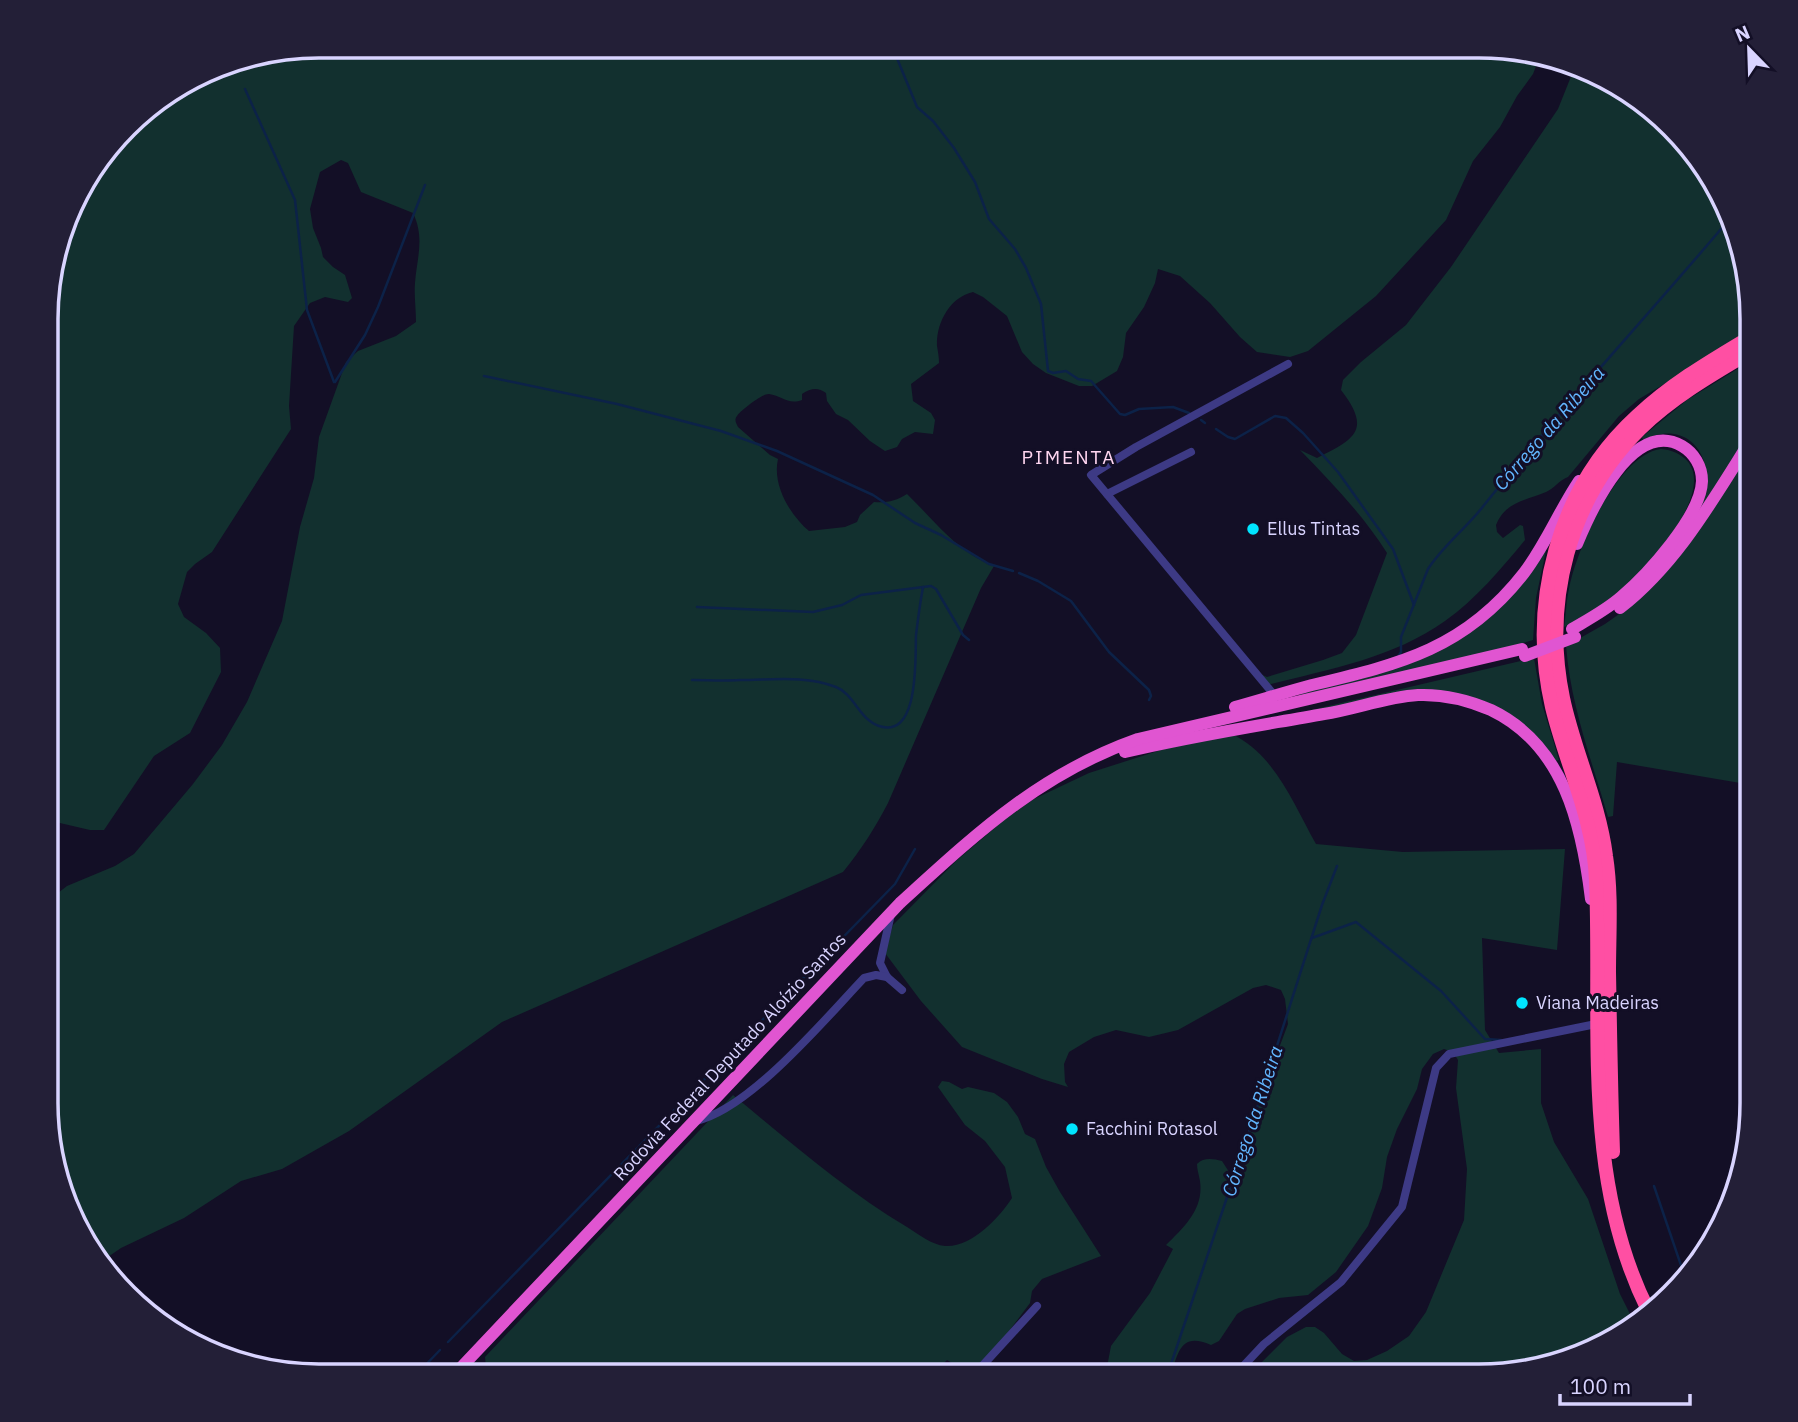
<svg xmlns="http://www.w3.org/2000/svg" width="1798" height="1422" viewBox="0 0 1798 1422" font-family="'IBM Plex Sans',sans-serif">
<style>
.green{fill:#12302f}
.lines{fill:none;stroke-linecap:round;stroke-linejoin:round}
.stream{stroke:#0c2248;stroke-width:2.5}
.minor{stroke:#3d3a85;stroke-width:8}
.trunk{stroke:#e055d1;stroke-width:12}
.motorway{stroke:#ff4fa3;stroke-width:14}
.trunk-bridge{stroke:#e055d1;stroke-width:12}
.poi-dot{fill:#00e5ff;stroke:#130f26;stroke-width:2.5}
.labels{text-anchor:middle;stroke-width:6;stroke-linejoin:round;paint-order:stroke}
.poi-label{font-size:18px;fill:#d9d4ff;stroke:#130f26;text-anchor:start}
.street-label{font-size:18px;fill:#d9d4ff;stroke:#130f26}
.water-label{font-size:19px;font-style:italic;fill:#62b6ff;stroke:#130f26}
.neighbourhood-label{font-size:19px;letter-spacing:2px;fill:#ffd6f0;stroke:#130f26}
.rim{fill:none;stroke:#d9d4ff;stroke-width:3.5}
</style>
<rect width="100%" height="100%" fill="#130f26"/>
<g class="green">
<path d="M319,46H1496L1540,56L1533,74L1517,96L1500,127L1473,161L1446,220L1376,296L1308,351L1290,357L1257,352L1240,337L1210,303L1180,276L1158,269L1155,283L1144,307L1126,333L1123,357L1117,371L1092,386H1079L1046,373L1033,364L1022,352L1007,316L983,297L973,292C950,297 936,323 937,346C938,352 939,357 939,363L911,384L913,401L931,413L935,420L933,434L915,432L902,439L897,447L885,451L870,441L848,420L836,414L827,401L826,393C818,387 811,388 802,394V400C788,405 782,396 769,394C763,393 740,411 737,416C734,420 736,423 738,427L770,455L778,459C772,485 790,515 809,531L845,527L857,522L860,515L874,502C887,503 896,501 907,494C934,520 957,552 994,566L981,588L888,803C875,828 861,850 843,872L502,1022L349,1131L282,1169L241,1181L184,1218L121,1248L102,1261L74,1224L46,1121L47,891L54,904L58,893L67,886L115,866L134,854L193,784L222,745L247,702L282,621L300,527L314,478L319,437L346,362L358,351L396,336L416,322C416,309 414,295 415,283C417,257 425,238 413,213L361,192L348,163L341,160L320,172L310,209L313,228L321,248L323,257L333,267L345,275L352,298L348,302L325,297L310,303L294,326L289,406L291,429L212,552L195,564L187,572L178,604L184,617L206,633L220,648L221,672L190,733L154,756L104,830H90L47,820L48,283L82,183L139,113L231,60Z"/>
<path d="M1576,64L1671,130L1732,214L1752,319V332L1639,399L1619,416L1568,477C1559,480 1554,489 1546,492C1525,501 1506,501 1496,525L1497,532L1503,538L1520,525L1523,526L1525,540C1501,569 1476,599 1445,621C1392,659 1325,670 1263,686L1256,672L1267,677L1323,660L1342,653L1356,635L1387,553C1363,515 1332,483 1300,450L1317,458C1355,439 1372,430 1341,390L1343,380L1361,362L1406,325L1451,267L1558,109Z"/>
<path d="M1752,360V431L1701,508C1720,464 1692,416 1643,440L1642,437L1687,400Z"/>
<path d="M1752,444V785L1617,762L1613,816L1608,817C1591,758 1571,707 1566,646L1605,624L1632,605Z"/>
<path d="M1661,449C1672,450 1682,454 1689,463C1712,496 1650,564 1627,586C1609,603 1586,617 1564,627C1566,615 1566,602 1569,589C1576,550 1618,454 1661,449Z"/>
<path d="M1547,546L1536,598L1533,640L1500,650L1300,697L1299,693L1448,644Z"/>
<path d="M1534,658L1542,704L1559,760L1555,761L1547,751L1465,696L1307,711Z"/>
<path d="M1230,733C1275,754 1293,803 1316,844L1403,852L1565,849L1557,950L1482,938L1485,1030L1499,1053L1541,1049V1103L1554,1142L1588,1199L1620,1294L1633,1320L1584,1356L1479,1376H1248L1287,1337L1306,1327H1315L1324,1333L1342,1354L1354,1361L1367,1360L1387,1351L1409,1336L1426,1312L1464,1220L1467,1169L1456,1088L1458,1060L1453,1052L1444,1049L1433,1054L1422,1069L1417,1089L1397,1129L1387,1157L1382,1188L1368,1226L1336,1272L1308,1295L1279,1298L1245,1309L1237,1314L1219,1341L1211,1345C1181,1332 1179,1351 1170,1376H1118L1107,1367L1111,1346L1150,1293L1173,1249L1166,1245C1184,1227 1204,1209 1200,1181C1199,1175 1197,1170 1197,1164C1204,1157 1213,1159 1222,1161L1231,1175L1246,1148L1248,1131L1288,1024L1285,999L1281,990L1266,985L1253,988L1178,1030L1149,1037L1116,1030L1094,1037L1069,1052L1064,1064L1065,1082L1068,1087L1042,1079L962,1047L921,1001L885,953L893,925L956,861L1004,820L1034,799L1089,773L1161,750Z"/>
<path d="M942,1081L949,1082L962,1089L968,1087L994,1093L1007,1102L1018,1117L1025,1134L1035,1139L1046,1167L1060,1192L1101,1256L1042,1279L1032,1291L1030,1303L985,1363L983,1373L979,1376H973L947,1360L931,1376H487L485,1357L733,1095C789,1141 845,1190 907,1227C918,1234 932,1245 945,1246C971,1248 1000,1217 1012,1198L1005,1167L985,1141L965,1125L938,1087Z"/>
</g>
<g class="lines">
<g class="stream">
<path d="M892,46L917,107L933,121L954,148L975,182L989,219L1015,249L1026,268L1041,304L1048,371L1053,373L1066,371L1078,379L1091,381L1120,414L1125,415L1139,409L1173,407L1189,413"/>
<path d="M1581,66L1594,81L1667,125"/>
<path d="M245,89L295,200L307,310L334,382"/>
<path d="M484,376L617,404L721,431L777,451L873,495L915,523L941,535L989,564L1013,571"/>
<path d="M335,382L365,335L378,307L425,185"/>
<path d="M1201,420L1205,423"/>
<path d="M1216,429L1228,437L1235,439L1275,416L1286,418L1303,433L1338,472L1393,549L1414,605"/>
<path d="M1019,573L1038,581L1071,601L1109,652L1149,690L1151,696L1149,700"/>
<path d="M697,607L813,612L842,605L861,595L931,586L936,589L963,635L969,640"/>
<path d="M1398,657L1401,652V637L1428,569C1442,547 1464,530 1481,509C1561,408 1649,315 1732,216"/>
<path d="M692,680C708,680 724,681 740,680C772,680 805,675 836,687C854,694 859,719 879,726C920,740 915,656 916,635C918,619 920,603 923,587"/>
<path d="M1312,938L1356,922L1441,991L1485,1039L1501,1040"/>
<path d="M1654,1186L1686,1280"/>
<path d="M448,1342L895,884L915,849"/>
<path d="M415,1376L440,1350"/>
<path d="M1167,1376L1260,1099L1322,905L1337,866"/>
</g>
<g class="minor">
<path d="M1107,494L1191,452"/>
<path d="M1275,696L1091,475L1136,447L1288,364"/>
<path d="M891,914L880,963L887,977L902,990"/>
<path d="M696,1121C750,1109 825,1019 864,978L876,975L887,977"/>
<path d="M973,1376L1037,1306"/>
<path d="M1234,1376L1264,1344L1341,1282L1402,1207L1436,1068L1449,1054L1596,1024"/>
</g>
<g class="trunk">
<path d="M1620,608C1677,564 1714,498 1752,438"/>
<path d="M1572,629C1589,619 1606,610 1621,597C1647,575 1701,516 1702,481C1702,466 1694,453 1682,446C1633,418 1591,510 1577,544"/>
<path d="M1235,707C1260,700 1286,692 1312,685C1400,664 1465,649 1524,573C1546,544 1559,511 1579,481"/>
<path d="M1125,752C1191,736 1257,726 1324,714C1356,709 1386,697 1418,695C1443,694 1468,700 1491,710C1564,745 1582,825 1591,899"/>
<path d="M453,1376L900,903C976,834 1039,774 1138,739L1522,649"/>
</g>
<g class="motorway">
<path d="M1613,1152C1611,1092 1610,1032 1609,972C1609,934 1612,894 1606,856C1599,801 1574,751 1563,698C1543,602 1569,499 1640,429C1673,397 1713,374 1752,351"/>
<path d="M1648,1310C1581,1176 1602,1024 1596,880C1594,820 1566,765 1552,707C1528,603 1557,489 1637,416C1672,383 1712,360 1752,336"/>
</g>
<path class="trunk-bridge" d="M1525,656L1575,637"/>
</g>
<g class="poi-dot">
<circle cx="1253" cy="529" r="7"/>
<circle cx="1522" cy="1003" r="7"/>
<circle cx="1072" cy="1129" r="7"/>
</g>
<g class="labels">
<g class="poi-label">
<text x="1267" y="535">Ellus Tintas</text>
<text x="1536" y="1009">Viana Madeiras</text>
<text x="1086" y="1135">Facchini Rotasol</text>
</g>
<g class="street-label">
<text transform="translate(730 1057) rotate(-47)" y="6">Rodovia Federal Deputado Aloízio Santos</text>
</g>
<g class="water-label">
<text transform="translate(1549 428) rotate(-49)" y="7">Córrego da Ribeira</text>
<text transform="translate(1252 1121) rotate(-72)" y="7">Córrego da Ribeira</text>
</g>
<g class="neighbourhood-label">
<text x="1069" y="464">PIMENTA</text>
</g>
</g>
<path d="M0 0H1798V1422H0ZM319 58H1479A261 261 0 0 1 1740 319V1103A261 261 0 0 1 1479 1364H319A261 261 0 0 1 58 1103V319A261 261 0 0 1 319 58Z" fill="#231f37" fill-rule="evenodd"/>
<path class="rim" d="M319 58H1479A261 261 0 0 1 1740 319V1103A261 261 0 0 1 1479 1364H319A261 261 0 0 1 58 1103V319A261 261 0 0 1 319 58Z"/>
<g transform="translate(1749 49) rotate(337)" stroke="#130f26" stroke-width="5" paint-order="stroke">
<path d="M0-5L12 26L0 18L-12 26Z" fill="#d9d4ff"/>
<text y="-10" font-size="19" font-weight="bold" text-anchor="middle" fill="#d9d4ff">N</text>
</g>
<path d="M1560 1394v10h130v-10" fill="none" stroke="#d9d4ff" stroke-width="3.5"/>
<text x="1570" y="1394" font-size="21" fill="#d9d4ff" stroke="#130f26" stroke-width="5" paint-order="stroke">100 m</text>
</svg>
